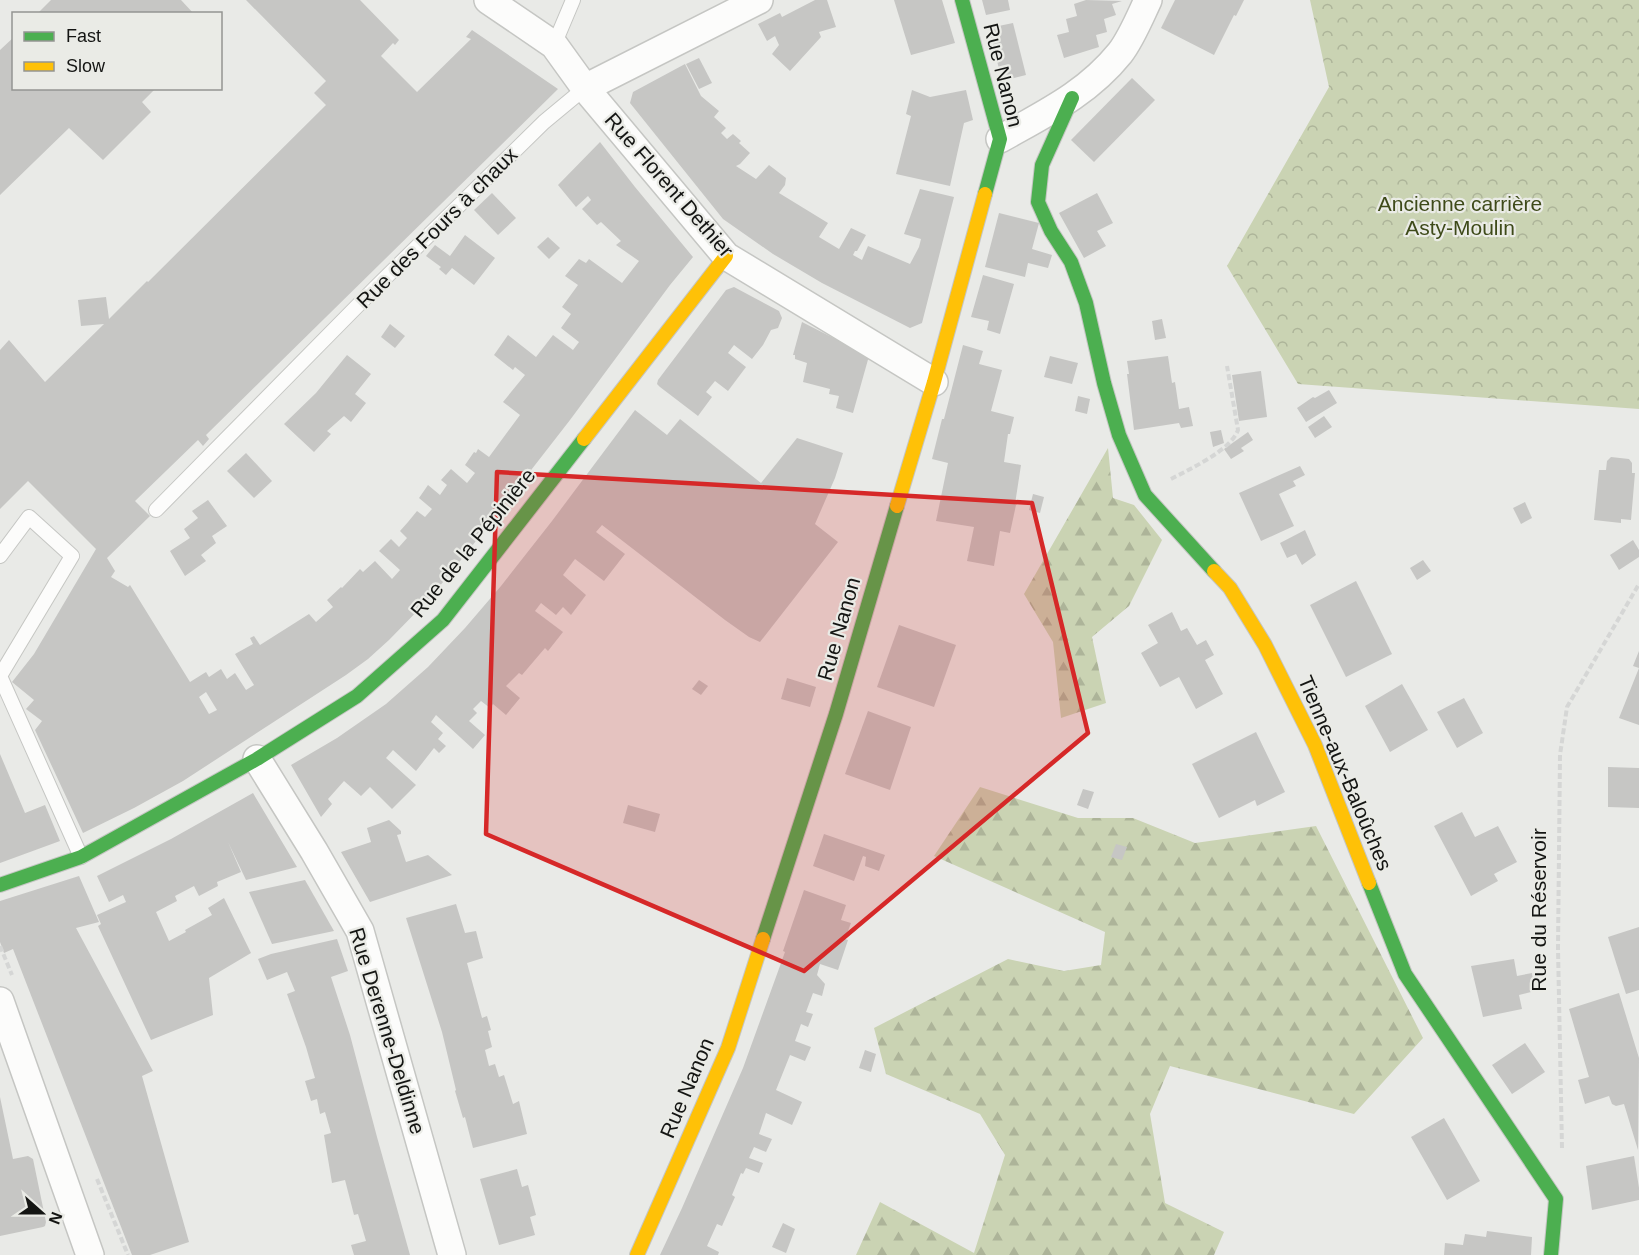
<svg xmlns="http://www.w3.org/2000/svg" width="1639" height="1255" viewBox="0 0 1639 1255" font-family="Arial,sans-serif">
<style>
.forest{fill:url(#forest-firs)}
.park{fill:url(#park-crowns)}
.building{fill:#c6c6c4;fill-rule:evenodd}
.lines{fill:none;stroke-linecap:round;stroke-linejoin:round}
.lane-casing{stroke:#c5c6c3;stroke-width:16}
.street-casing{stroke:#c5c6c3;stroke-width:30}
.fast-casing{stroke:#c5c6c3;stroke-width:16}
.slow-casing{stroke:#c5c6c3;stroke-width:16}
.path{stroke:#d5d6d5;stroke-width:4;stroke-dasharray:6 3;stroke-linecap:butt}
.lane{stroke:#fcfcfb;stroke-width:14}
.street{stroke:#fcfcfb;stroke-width:27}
.fast{stroke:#4caf50;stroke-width:14}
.slow{stroke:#ffc107;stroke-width:14}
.marked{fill:#d62828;fill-opacity:0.2;stroke:#d62828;stroke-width:4.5;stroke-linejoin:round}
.labels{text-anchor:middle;stroke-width:4.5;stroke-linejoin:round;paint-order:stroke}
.street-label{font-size:21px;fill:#141513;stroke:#eaebe6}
.park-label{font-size:21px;fill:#3e4a19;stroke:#eaebe6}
</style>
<defs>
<pattern id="forest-firs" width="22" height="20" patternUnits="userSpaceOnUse" patternTransform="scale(1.5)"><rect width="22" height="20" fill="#cad3b3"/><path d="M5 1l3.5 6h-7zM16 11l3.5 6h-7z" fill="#adb499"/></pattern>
<pattern id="park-crowns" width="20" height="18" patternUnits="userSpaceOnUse" patternTransform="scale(1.5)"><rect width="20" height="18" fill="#cad3b3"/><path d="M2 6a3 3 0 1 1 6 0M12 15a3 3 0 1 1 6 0" fill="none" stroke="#adb499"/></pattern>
</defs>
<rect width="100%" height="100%" fill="#e9eae7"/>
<g class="forest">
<path d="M1108,448L1113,498L1134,505L1162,540L1129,606L1092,637L1106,703L1061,718L1053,642L1024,594Z"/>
<path d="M980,787L1078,818H1133L1195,843L1316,826L1423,1038L1354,1114L1170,1066L1150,1114L1165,1203L1224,1232L1214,1255H856L880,1202L974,1253L1005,1155L980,1114L886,1074L874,1028L1008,959L1064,971L1101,965L1105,932L934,856Z"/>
</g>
<path class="park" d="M1310,0H1639V409L1298,384L1227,266L1329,87Z"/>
<g class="building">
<path d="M51,0H181L194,14H37Z"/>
<path d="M246,0H360L399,40L395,45L393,43L381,56L417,92L471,39L466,37L472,30L558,89L206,435L209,439L203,446L198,440L135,501L150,516L107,558L115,571L111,577L128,587L130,585L190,682L206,672L209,677L221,669L227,679L235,673L246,690L254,685L235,654L253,644L250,638L254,636L260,645L309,614L316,622L333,607L327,600L341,587L342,588L360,569L363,572L375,561L392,579L400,570L379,551L391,539L399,547L407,538L400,531L408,522L417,511L425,517L432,509L419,498L428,485L440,495L447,485L441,480L451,469L467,483L475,473L465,465L474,452L476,453L478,449L489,457L520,415L503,402L525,375L515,367L513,370L494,355L508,335L536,357L553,335L573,350L579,342L561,328L571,314L562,307L578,285L565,276L579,259L586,263L589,259L622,283L639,261L616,245L621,241L601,222L597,225L582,209L591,200L588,196L576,207L558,185L600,142L635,187L693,257L670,285L570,420L465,555L430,598L389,640L368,659L346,675L183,781L134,808L83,833L35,730L42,721L26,709L34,700L12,682L34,654L96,549L28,481L0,509V350L9,340L45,382L104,324L81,326L78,300L106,297L109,319L147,281L148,282L326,105L314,93L326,81ZM206,692L217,710L209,714L199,697Z"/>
<path d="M815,0H827L836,27L819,32L821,37L790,71L772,54L779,45L775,36L767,41L758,24L780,13L782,17Z"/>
<path d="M894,0H942L955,43L911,55Z"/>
<path d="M982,0H1008L1010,10L986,15Z"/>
<path d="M1086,0L1122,1L1112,4L1116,15L1104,19L1107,32L1096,35L1099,47L1064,58L1057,35L1069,32L1066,19L1077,16L1074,4Z"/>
<path d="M1175,0H1244L1236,16L1234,15L1214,55L1161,28Z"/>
<path d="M1013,23L1026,75L1002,81L989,28Z"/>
<path d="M14,37V88H156L142,102L151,112L103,160L69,128L0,195V50Z"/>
<path d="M699,58L712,83L699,89L686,64Z"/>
<path d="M685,64L701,96L719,111L714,117L726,128L721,133L727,139L733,134L741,141L739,143L750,153L740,164L736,166L756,179L769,165L786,178L785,185L779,193L828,223L819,237L839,249L851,228L866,235L857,251H855L853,255L862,260L868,246L910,264L919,247L921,239L904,234L920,189L954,197L922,323L910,328L822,283L773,254L723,219L630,103L633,92Z"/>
<path d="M1132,78L1155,100L1094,162L1071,140Z"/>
<path d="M912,90L930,97L966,90L973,120L964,123L950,186L896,174L911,116L906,114Z"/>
<path d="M492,193L516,218L498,235L474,210Z"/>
<path d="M1097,193L1113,223L1097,231L1106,246L1084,258L1059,213Z"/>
<path d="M999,213L1039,223L1032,249L1052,255L1048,268L1028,263L1025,277L985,267Z"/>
<path d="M465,235L495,258L474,285L452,268L446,275L439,269L441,267L426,256L435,245L450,256Z"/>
<path d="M548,237L560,248L549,259L537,247Z"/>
<path d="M983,275L1014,284L1000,334L987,330L989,321L971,317Z"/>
<path d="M734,287L779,311L782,318L778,328L771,330L763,345L752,359L734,345L728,353L746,367L728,391L715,381L706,392L712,397L698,416L660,387L657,384L658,380L726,290Z"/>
<path d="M1162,319L1166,338L1155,340L1152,321Z"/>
<path d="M802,322L869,356L853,413L836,408L839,396L829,394L830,389L803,382L807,363L795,359V355H793Z"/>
<path d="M390,324L405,336L395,348L381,337Z"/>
<path d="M963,345L983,351L979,364L1002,370L991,411L1014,417L1010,434H1008L1004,462L1021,465L1015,504L1016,505L1010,533L1000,531L994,566L967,561L974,527L936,521L948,463L932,459L942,419H944Z"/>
<path d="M347,355L371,374L355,394L366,403L351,422L344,416L327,431L331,434L314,452L284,424L316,393Z"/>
<path d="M1050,356L1078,363L1072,384L1044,377Z"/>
<path d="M1168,356L1172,383L1175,382L1179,409L1189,407L1193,426L1181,428L1179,423L1134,430L1127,374H1129L1127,361Z"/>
<path d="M1261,371L1267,417L1239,421L1232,375Z"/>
<path d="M1329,390L1337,403L1306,422L1297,408L1313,397L1315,398Z"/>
<path d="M1078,396L1090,399L1087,414L1075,411Z"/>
<path d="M635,410L667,435L680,419L761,483L797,438L843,453L835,478L815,524L838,542L760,642L749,637L725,620L602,525L596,532L625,554L604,581L575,559L563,575L586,595L571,615L563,607L556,615L541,603L535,611L563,632L548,651L545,648L522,675L519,673L506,686L520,698L506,715L493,704L490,708L481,701L473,709L477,713L469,721L485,735L473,749L436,715L431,722L443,733L438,739L446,746L439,753L434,748L416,771L393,750L386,758L416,785L392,809L370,787L361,796L344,781L328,799L332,804L321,817L291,765L337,738L386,704L428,667L465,628L501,586L552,521Z"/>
<path d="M1324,416L1332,427L1315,438L1308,427Z"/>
<path d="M1221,430L1224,443L1213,447L1210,432Z"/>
<path d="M1248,432L1253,440L1241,448L1244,451L1231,459L1224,449Z"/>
<path d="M246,453L272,481L254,498L227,471Z"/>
<path d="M1611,457L1629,459L1632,463V473H1635L1631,520L1621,519V523L1594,520L1599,470H1606L1607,461Z"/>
<path d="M1300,466L1305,475L1293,481L1296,486L1279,494L1294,526L1261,541L1239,493Z"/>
<path d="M1033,494L1044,497L1040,513L1029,510Z"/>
<path d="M208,500L227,526L212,536L216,543L201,555L206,561L185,576L170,551L190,538L184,529L198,518L192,511Z"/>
<path d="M1525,502L1532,518L1521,524L1513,508Z"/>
<path d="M1305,530L1316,555L1302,565L1296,554L1287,558L1280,543Z"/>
<path d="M1633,540L1639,550V557L1619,570L1610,555Z"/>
<path d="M1423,560L1431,571L1417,580L1410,568Z"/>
<path d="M1356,581L1392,654L1346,677L1310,605Z"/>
<path d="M1172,612L1181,631L1187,628L1197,645L1206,640L1214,655L1205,660L1223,694L1196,709L1179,677L1160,687L1141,653L1158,643L1148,625Z"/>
<path d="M899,625L956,645L934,707L877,687Z"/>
<path d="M1639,651V668L1633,666Z"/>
<path d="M1639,668V725L1619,718Z"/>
<path d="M787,678L816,687L810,707L781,699Z"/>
<path d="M699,680L708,686L701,695L692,689Z"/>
<path d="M1402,684L1428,730L1390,752L1365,706Z"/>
<path d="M1464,698L1483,733L1457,748L1437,712Z"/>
<path d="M868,711L911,727L890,790L845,774Z"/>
<path d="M1256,732L1285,792L1257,806L1255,800L1219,818L1192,764Z"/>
<path d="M0,754L25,813L45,805L60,841L0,863Z"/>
<path d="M1608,767L1639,768V808L1608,807Z"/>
<path d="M1083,789L1094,792L1088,809L1077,805Z"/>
<path d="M253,793L297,867L246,880L228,842L241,872L217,882L218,886L199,896L194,886L175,896L177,901L156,912L169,941L186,932L185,930L212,915L208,908L224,898L251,953L209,978L213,1015L151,1040L98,926L101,924L97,915L126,902L123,895L109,902L97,876L171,839Z"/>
<path d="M628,805L660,814L655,832L623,823Z"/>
<path d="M1462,812L1475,837L1498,826L1517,862L1494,874L1498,881L1471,896L1434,826Z"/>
<path d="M389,820L401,831V834L397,835L406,862L428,855L452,875L370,902L341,852L371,842L367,828Z"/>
<path d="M824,834L885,855L879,871L865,866L866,857L863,856L854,881L813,866Z"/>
<path d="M1116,844L1127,847L1122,860L1111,857Z"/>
<path d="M79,876L99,922L76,928L153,1071L142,1076L189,1242L150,1255H132L13,949L4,953L0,942V901Z"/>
<path d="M305,880L334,931L272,944L249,892Z"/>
<path d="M804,890L846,905L841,920L851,923L845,939L848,940L838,970L820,964L817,975L825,984L822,996L813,993L806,1012L813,1014L808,1027L801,1024L795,1041L811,1047L805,1061L790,1055L776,1090L802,1102L792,1125L766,1113L759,1134L772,1139L766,1152L754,1147L749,1158L763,1163L759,1173L746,1168L743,1174L741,1173L732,1195L735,1197L722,1226L717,1224L707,1246L719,1252L718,1255H660L682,1208L743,1068L785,952L783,951Z"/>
<path d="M456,904L465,933L476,931L483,958L467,963L482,1018L487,1016L491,1030L488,1031L492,1047L485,1050L489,1066L495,1064L499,1077L504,1075L513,1104L519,1101L527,1134L473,1148L465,1117L463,1118L455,1091L456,1090L442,1032L406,918Z"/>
<path d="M1639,927V990L1626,994L1608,937Z"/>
<path d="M337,939L348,971L331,977L350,1035L377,1137L410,1255H354L351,1245L366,1241L358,1214L354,1215L345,1180L332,1183L324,1135L331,1133L325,1112L320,1114L317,1099L311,1101L305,1081L315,1078L306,1047L287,994L295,991L287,972L267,980L258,959L271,954Z"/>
<path d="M1514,959L1517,976L1532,973L1535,991L1519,995L1522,1009L1483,1017L1471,966Z"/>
<path d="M1619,993L1639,1058L1638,1150L1624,1104L1616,1106L1612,1104L1609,1096L1585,1104L1578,1080L1589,1077L1569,1009Z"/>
<path d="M1525,1043L1545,1072L1512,1094L1492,1065Z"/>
<path d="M865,1050L876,1054L871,1072L859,1068Z"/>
<path d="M0,1097L13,1159L28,1156L33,1159L46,1222L45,1226L43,1227L0,1236Z"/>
<path d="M1444,1118L1480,1181L1447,1200L1411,1137Z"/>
<path d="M1634,1156L1639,1188V1200L1592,1210L1586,1166Z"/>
<path d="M517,1169L522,1187L528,1185L536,1215L530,1217L535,1235L499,1245L480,1179Z"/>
<path d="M783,1223L795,1229L786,1253L772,1247Z"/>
<path d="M1487,1231L1532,1237L1531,1255H1444L1445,1243L1463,1245L1465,1234L1486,1237Z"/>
</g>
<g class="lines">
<defs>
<g id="lane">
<path d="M554,45L573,0"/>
<path d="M156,510L375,288L544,122L585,88"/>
<path d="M0,556L29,517L72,556L0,676"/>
<path d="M0,676L81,857"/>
</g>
<g id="street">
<path d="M488,0L554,45L585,88L726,256L934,382"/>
<path d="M585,88L759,0"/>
<path d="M1000,139C1044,114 1087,94 1120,53C1131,39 1140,17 1148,0"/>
<path d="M257,759L314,851L360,931L452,1255"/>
<path d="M0,1001L90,1255"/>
</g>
<g id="fast">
<path d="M962,0L1000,139L985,194"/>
<path d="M1072,98L1042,165L1038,202L1051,231L1071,262L1086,303L1104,383L1119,435L1145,495L1214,571"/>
<path d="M1369,883L1405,974L1556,1199L1551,1255"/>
<path d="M0,885L81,857L257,759L357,696L443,620L584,439"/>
<path d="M763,939L836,714L897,506"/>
</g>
<g id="slow">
<path d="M584,439L726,256"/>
<path d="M897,506L934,382L985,194"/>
<path d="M1214,571L1230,588L1265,645L1315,745L1369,883"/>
<path d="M637,1255L728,1048L763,939"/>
</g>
</defs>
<use href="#lane" class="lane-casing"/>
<use href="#street" class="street-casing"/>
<use href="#fast" class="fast-casing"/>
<use href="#slow" class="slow-casing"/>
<g class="path">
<path d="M1171,479C1190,469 1231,450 1238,430L1227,366"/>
<path d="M0,946L12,975"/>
<path d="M1562,1148L1558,948L1560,755L1567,707L1639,584"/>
<path d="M97,1179L128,1255"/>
</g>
<use href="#lane" class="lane"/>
<use href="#street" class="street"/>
<use href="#fast" class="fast"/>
<use href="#slow" class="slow"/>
</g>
<path class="marked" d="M497,472L1032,503L1088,733L804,971L486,834Z"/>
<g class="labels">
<g class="street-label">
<text transform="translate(1003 75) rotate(76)" y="7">Rue Nanon</text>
<text transform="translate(669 185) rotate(49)" y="7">Rue Florent Dethier</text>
<text transform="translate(437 228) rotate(-45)" y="7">Rue des Fours à chaux</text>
<text transform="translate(473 543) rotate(-51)" y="7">Rue de la Pépinière</text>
<text transform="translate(839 629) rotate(-74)" y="7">Rue Nanon</text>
<text transform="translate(1345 773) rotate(67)" y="7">Tienne-aux-Baloûches</text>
<text transform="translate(1539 910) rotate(-90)" y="7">Rue du Réservoir</text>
<text transform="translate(387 1031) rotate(73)" y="7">Rue Derenne-Deldinne</text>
<text transform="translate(687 1088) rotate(-67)" y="7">Rue Nanon</text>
</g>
<g class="park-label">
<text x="1460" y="211">Ancienne carrière<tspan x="1460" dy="24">Asty-Moulin</tspan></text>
</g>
</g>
<rect x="12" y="12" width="210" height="78" fill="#eaebe6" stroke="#949592" stroke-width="1.5"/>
<rect x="24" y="32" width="30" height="9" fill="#4caf50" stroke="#949592" stroke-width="1.5"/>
<text x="66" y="42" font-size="18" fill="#141513">Fast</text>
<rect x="24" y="62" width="30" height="9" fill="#ffc107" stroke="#949592" stroke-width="1.5"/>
<text x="66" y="72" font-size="18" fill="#141513">Slow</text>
<g transform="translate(42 1213) rotate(111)" stroke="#eaebe6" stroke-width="4.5" paint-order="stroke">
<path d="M0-4.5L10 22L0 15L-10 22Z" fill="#141513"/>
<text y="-9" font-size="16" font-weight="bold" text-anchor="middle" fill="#141513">N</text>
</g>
</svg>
